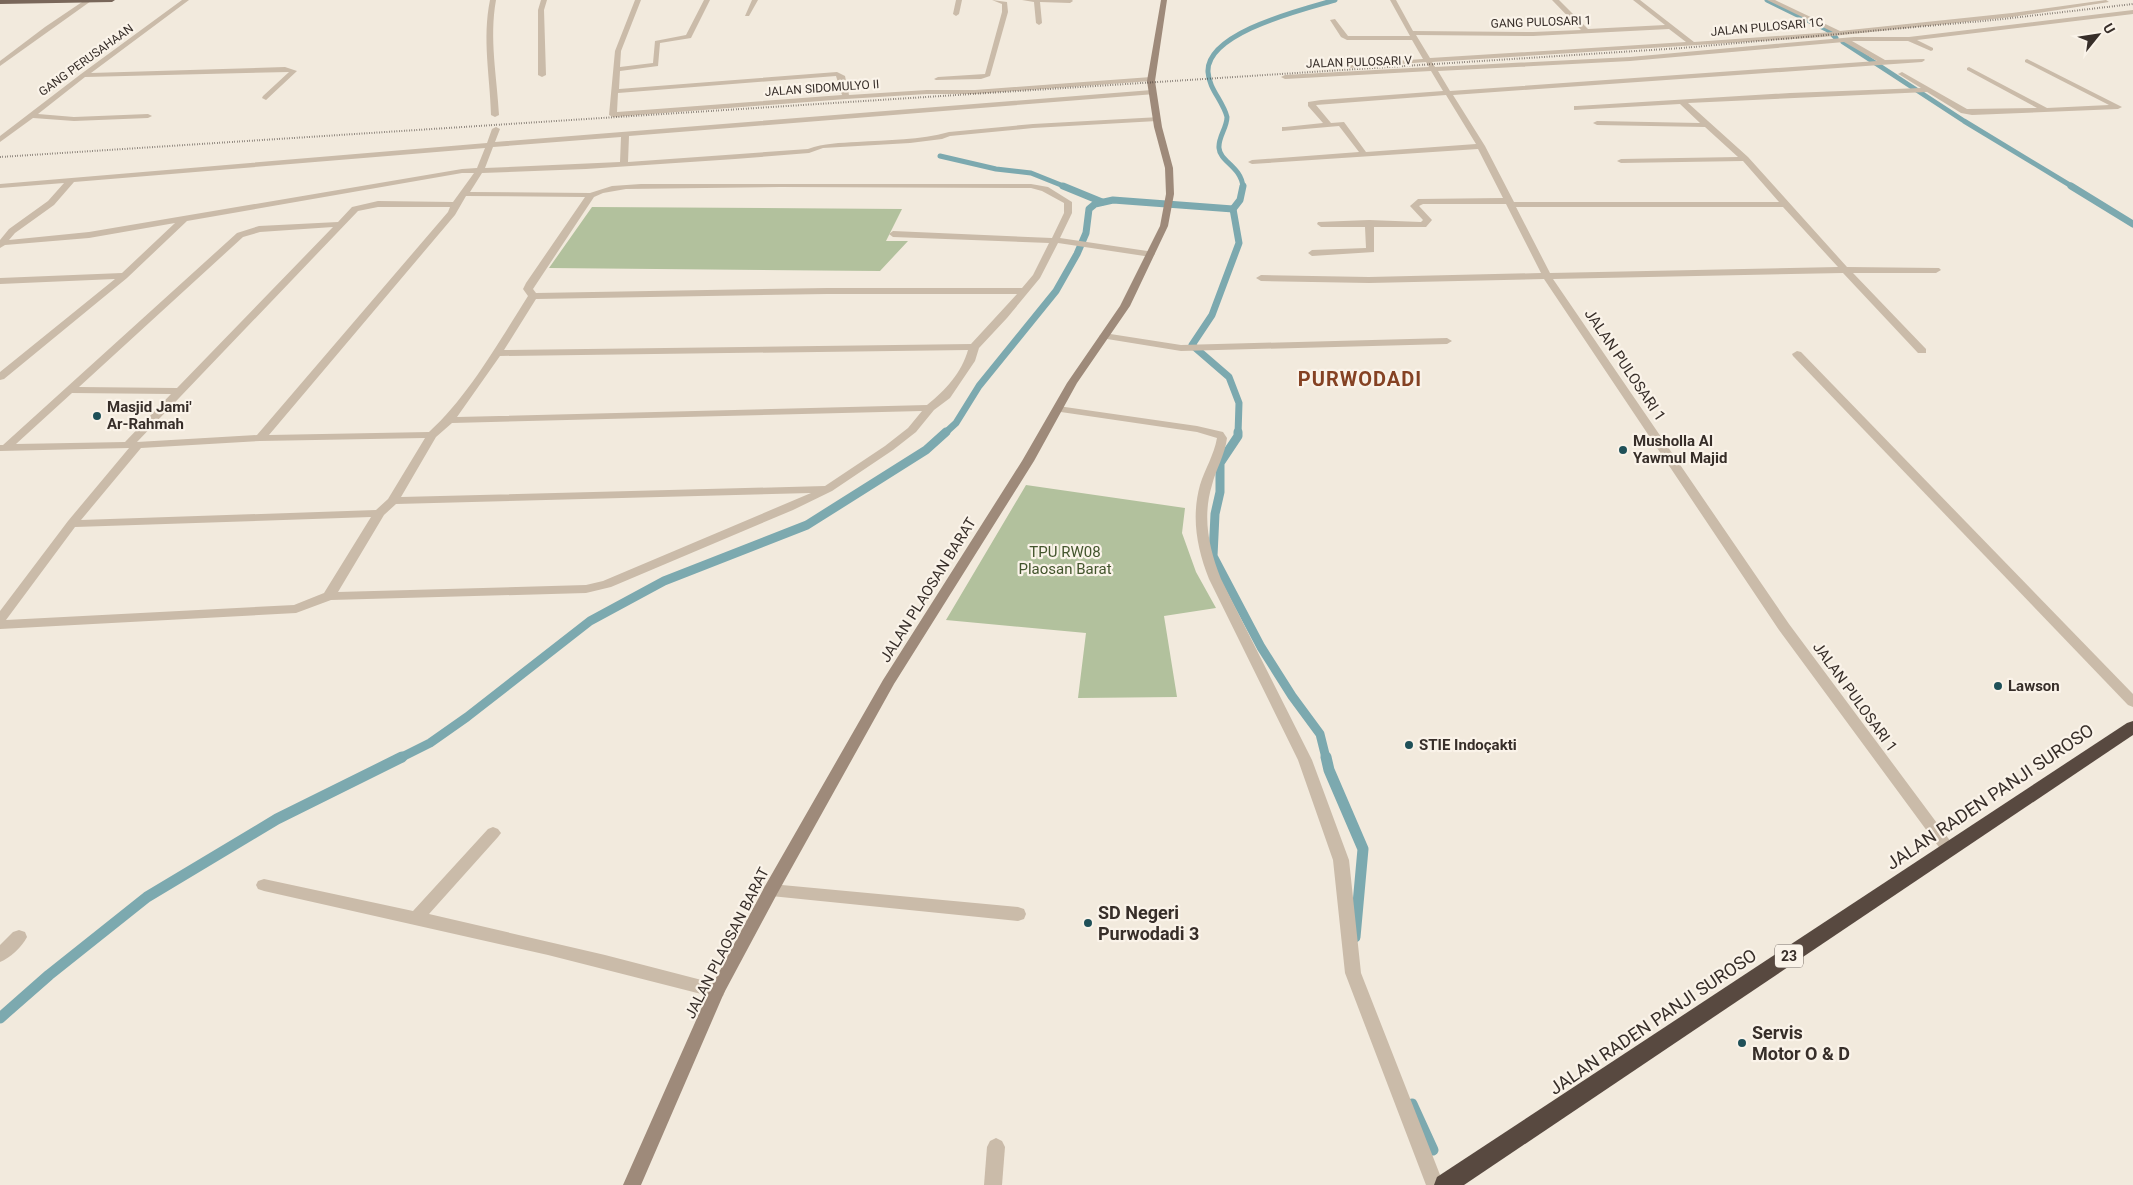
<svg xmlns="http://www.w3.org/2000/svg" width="2133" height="1185" viewBox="0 0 2133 1185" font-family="Roboto,sans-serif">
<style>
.green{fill:#b2c19d}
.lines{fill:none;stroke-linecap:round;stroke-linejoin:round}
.stream-far3{stroke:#7ca9af;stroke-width:5}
.stream-far2{stroke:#7ca9af;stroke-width:7}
.stream-far1{stroke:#7ca9af;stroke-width:9}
.stream{stroke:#7ca9af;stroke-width:11}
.street{fill:#cabba9;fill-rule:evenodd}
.secondary{fill:#9e8a7a;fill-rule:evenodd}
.primary{fill:#79675a;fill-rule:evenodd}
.highway{fill:#584940;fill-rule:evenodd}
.rail{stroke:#372e29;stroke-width:2;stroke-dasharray:0.5 2;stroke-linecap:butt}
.poi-dot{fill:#1f5058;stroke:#faf3e9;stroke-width:2}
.labels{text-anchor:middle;stroke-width:4.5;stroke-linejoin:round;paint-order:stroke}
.far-street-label{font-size:12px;fill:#372e29;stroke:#faf3e9}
.shield{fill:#faf3e9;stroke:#726963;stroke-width:1}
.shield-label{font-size:14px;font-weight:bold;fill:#372e29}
.street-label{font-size:15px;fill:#372e29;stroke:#faf3e9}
.poi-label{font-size:15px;font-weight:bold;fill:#372e29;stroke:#faf3e9;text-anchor:start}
.park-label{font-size:15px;fill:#43552d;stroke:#faf3e9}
.near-street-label{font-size:18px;fill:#372e29;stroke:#faf3e9}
.near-poi-label{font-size:18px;font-weight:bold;fill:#372e29;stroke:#faf3e9;text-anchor:start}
.district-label{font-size:20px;font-weight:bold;letter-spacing:1px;fill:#854223;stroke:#faf3e9}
</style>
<rect width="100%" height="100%" fill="#f2eadd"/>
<g class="green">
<path d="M592,207L902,209L886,241H908L880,271L549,268Z"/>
<path d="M1026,485L1185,508L1182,533L1196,572L1216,608L1164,616L1177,697L1078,698L1086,633L946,620Z"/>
</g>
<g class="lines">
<g class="stream-far3">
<path d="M1767,0L1828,30L1836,38"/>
<path d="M1843,42L1964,121L2073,187"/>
<path d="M940,156L996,169L1031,173L1066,187"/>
<path d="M1243,187C1241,166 1220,162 1219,148C1218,137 1227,128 1227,117C1223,101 1209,89 1208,72C1206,32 1305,9 1335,0"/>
</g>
<g class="stream-far2">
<path d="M1063,186L1102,202"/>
<path d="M2071,186L2133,224"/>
<path d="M1233,209L1239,243L1212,315L1192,345L1229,377L1239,403L1238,434"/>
<path d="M944,434L956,423L979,386L1056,291L1077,254L1086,233L1089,209L1095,204L1113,200L1233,209L1240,200L1243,186"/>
</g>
<g class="stream-far1">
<path d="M1238,432V436L1220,463V492L1215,514L1213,556L1261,647L1292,696L1320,734L1326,758"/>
<path d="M400,758L430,743L467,717L590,621L664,581L807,525L926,450L946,432"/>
</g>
<g class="stream">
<path d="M1326,757L1329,770L1363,849L1355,937"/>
<path d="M0,1018L49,975L147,897L277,819L402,757"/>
<path d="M1412,1104L1433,1150"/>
</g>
<g class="street">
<path d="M85,0L91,1L0,66V61L45,27Z"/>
<path d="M182,0H189L91,73L285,67L297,71L266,100L262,98L263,96L289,72L85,77L38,114L74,117L148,114L152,116L148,118L74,121L33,118L0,142V136L81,74Z"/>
<path d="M490,0H496C489,39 497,76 499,115L495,117L491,115C490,76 482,39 490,0Z"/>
<path d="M541,0H547L544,10L546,75L542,77L538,75V10Z"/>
<path d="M635,0H641L621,51L620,67L653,63L655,41L686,35L704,0H710L691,38L660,43L658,66L620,71L619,89L837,72L845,76L849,95L927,90H975L1151,77L1155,79L1151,81L975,94H927L846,99L613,117L609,115L615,51ZM836,76L842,95L617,112L618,93Z"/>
<path d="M752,0H758L749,16H745Z"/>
<path d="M956,0H962L959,14L956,16L953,14Z"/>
<path d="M992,0L1007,2L1008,12L990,76L981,79L936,80L934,79L938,77L985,74L1002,12V4Z"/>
<path d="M1022,0H1072L1073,1L1070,3L1040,2L1042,23L1039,25L1036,23L1034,2Z"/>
<path d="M1390,0H1396L1413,31L1533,32L1581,30L1552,0H1559L1588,29L1665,25L1633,0H1640L1694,42L1833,32L1767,0H1775L1840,31L2012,13L2106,0L2109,2L2012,17L1823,37L1432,62L1435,67L1630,57L1854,37H1909L2133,10V14L1917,40L1933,48V50L1931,51L1908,41H1852L1885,60L1924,59L1925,60L1922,62L1453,95L1485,146L1514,202H1779L1743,161L1621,163L1617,161L1621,159L1738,157L1705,127L1597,125L1593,123L1597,121L1700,123L1680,104L1574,110V106H1577L1790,93L1921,88L1900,75L1898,74L1902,72L1967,109L2037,108L1967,70V68L1969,67L2047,108L2109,105L2025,62V60L2027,59L2122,107L2118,109L1972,115L1961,113L1927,92L1688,103L1748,157L1847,267L1939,268L1941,270L1936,273H1853L1926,349V353H1918L1843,273L1553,279L1789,624L1954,846L1957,850L1954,854L1949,856L1944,854L1779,630L1544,279L1369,283L1261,281L1256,278L1261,275L1369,277L1541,273L1506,204H1423L1419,206L1432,220L1426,227H1374V252L1312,256L1308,253L1312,250L1366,248L1365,227H1321L1317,224L1318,222L1369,220L1421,222L1423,220L1410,206L1418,199L1503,198L1478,149L1252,164L1248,162L1252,160L1359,152L1339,126L1282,131V127H1285L1323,123L1308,106V102L1321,100L1443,91L1431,71L1285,79L1281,77L1285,75L1429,67L1426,62L1348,68L1345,66L1348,64L1423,59L1412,40H1347L1341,37L1330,20L1335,19L1348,36H1410ZM1669,29L1686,42L1430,58L1416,35L1533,36ZM1844,42L1877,61L1450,91L1438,71L1630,61ZM1446,95L1476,144L1366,152L1344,122L1331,123L1316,105ZM1516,207H1783L1838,267L1550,273Z"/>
<path d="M1152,90H1155V94L629,136L628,162L808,149C824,143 840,143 857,142C888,140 920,140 949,132L1033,124L1160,117V121H1157L1033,128L950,136L942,139L910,143L823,148L809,153L735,159L586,169L482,173L470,192L590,193L612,186L641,184H1031L1048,187L1072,202V213L1060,238L1154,252L1155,254L1151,257L1058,243L1040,278L1007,318L979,348L975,361L950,398L934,410L916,432L893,450L832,491L793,510L611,587L586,593L331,600L296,613L0,629V611L68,521L129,448L0,451V445H3L237,233L259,226L338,222L352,207L378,201L453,202L474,173H462L187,221L127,278L4,379L0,380V372L115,279L0,284V278L122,273L175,223L89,238L5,245L0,248V240L9,229L48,201L64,183L0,188V184L487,143L492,129L496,127L500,129L495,142ZM621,137L620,162L485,168L493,147ZM485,148L477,168L462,169L89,232L9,240L15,233L54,205L74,182ZM780,187L1031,188L1042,191L1064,203V213L1052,238L893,231L889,234L893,237L1049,243L1033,275L1022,288H827L536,293L533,289L594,197L603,193L626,189ZM466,196L585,197L526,283L523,289L528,296C500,340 468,397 429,432L269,435L455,215ZM378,207H450L448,212L257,435L137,442L358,211ZM333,227L177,388L79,387L243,237L260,232ZM827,294H1017L971,344L504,350L536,299ZM968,350C962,372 945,391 927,405L457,417L500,356ZM72,393L171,394L125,442L16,444ZM922,411L908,428L885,446L825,486L401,497L436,437L452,423ZM425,438L388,499L376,510L81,520L141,448L260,441ZM811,493L603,581L586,585L338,592L384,515L396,504ZM371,517L324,593L294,605L6,620L75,527Z"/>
<path d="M1104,333L1181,345L1447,338L1452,341L1447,344L1181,351L1101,338L1099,336Z"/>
<path d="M1797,351L1801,352L2133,694V707L2128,705L1793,356L1792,354Z"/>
<path d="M1058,406L1197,426L1223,432L1227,438C1225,455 1216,469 1212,485C1202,518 1209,548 1221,579L1312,760L1349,860L1361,973L1444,1185H1426L1345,973L1333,860L1298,760L1209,579C1197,548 1191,518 1200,485C1205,469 1214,455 1217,438L1197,432L1054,411L1053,409L1054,407Z"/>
<path d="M493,827L498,829L501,833L498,837L429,914L605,955L717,984L723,986L725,991L723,996L717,998L548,955L264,891L258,889L256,885L258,881L264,879L413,911L488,829Z"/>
<path d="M771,884L1018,907L1024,909L1026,914L1024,919L1018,921L771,896L765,894L763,890L765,886Z"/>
<path d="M19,930L25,932L27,937C22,947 10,958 0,962V945L13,932Z"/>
<path d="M996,1138L1002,1141L1005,1147L1002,1185H984L987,1147L990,1141Z"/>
</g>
<path class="secondary" d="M1161,0H1167L1155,81L1162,127L1173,168L1174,194L1168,226L1130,306L1077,383L1034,461L894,684L777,894L724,993L641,1185H623L709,991L765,886L883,680L1022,461L1067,383L1120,306L1160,226L1166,194L1165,168L1154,127L1147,81Z"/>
<path class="primary" d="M0,0H115L112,2L0,4Z"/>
<path class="highway" d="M2133,721V735L1464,1185H1434L1437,1177L2127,723Z"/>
<path class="rail" d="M0,157L1682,48L1994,20L2133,4"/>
</g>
<g class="poi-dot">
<circle cx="97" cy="416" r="5"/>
<circle cx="1623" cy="450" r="5"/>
<circle cx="1998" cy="686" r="5"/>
<circle cx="1409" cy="745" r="5"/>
<circle cx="1088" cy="923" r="5"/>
<circle cx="1742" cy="1043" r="5"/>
</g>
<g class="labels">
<g class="far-street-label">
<text transform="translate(1541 22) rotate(-2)" y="4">GANG PULOSARI 1</text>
<text transform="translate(1767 27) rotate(-5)" y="4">JALAN PULOSARI 1C</text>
<text transform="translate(86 60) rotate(-36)" y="4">GANG PERUSAHAAN</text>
<text transform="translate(1359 62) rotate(-2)" y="4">JALAN PULOSARI V</text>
<text transform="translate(822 88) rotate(-4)" y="4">JALAN SIDOMULYO II</text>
</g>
<rect class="shield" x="1775" y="944.5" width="28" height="23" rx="4"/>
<g class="shield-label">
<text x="1789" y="961">23</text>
</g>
<g class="street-label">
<text transform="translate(1625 365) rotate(56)" y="5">JALAN PULOSARI 1</text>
<text transform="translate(928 590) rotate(-58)" y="5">JALAN PLAOSAN BARAT</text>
<text transform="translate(1855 697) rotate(54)" y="5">JALAN PULOSARI 1</text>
<text transform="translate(727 943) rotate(-63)" y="5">JALAN PLAOSAN BARAT</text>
</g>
<g class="poi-label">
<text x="107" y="412">Masjid Jami'<tspan x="107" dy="17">Ar-Rahmah</tspan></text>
<text x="1633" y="446">Musholla Al<tspan x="1633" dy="17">Yawmul Majid</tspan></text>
<text x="2008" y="691">Lawson</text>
<text x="1419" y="750">STIE Indoçakti</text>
</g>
<g class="park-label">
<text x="1065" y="557">TPU RW08<tspan x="1065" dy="17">Plaosan Barat</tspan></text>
</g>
<g class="near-street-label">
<text transform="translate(1990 797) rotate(-34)" y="6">JALAN RADEN PANJI SUROSO</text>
<text transform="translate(1653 1022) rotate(-34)" y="6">JALAN RADEN PANJI SUROSO</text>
</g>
<g class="near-poi-label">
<text x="1098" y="919">SD Negeri<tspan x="1098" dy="21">Purwodadi 3</tspan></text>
<text x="1752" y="1039">Servis<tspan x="1752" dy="21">Motor O &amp; D</tspan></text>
</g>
<g class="district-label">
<text x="1360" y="386">PURWODADI</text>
</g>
</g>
<g transform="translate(2098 35) rotate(60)" stroke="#faf3e9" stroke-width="4" paint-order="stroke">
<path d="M0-4L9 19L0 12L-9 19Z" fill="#372e29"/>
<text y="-8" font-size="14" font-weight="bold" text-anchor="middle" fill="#372e29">U</text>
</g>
</svg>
